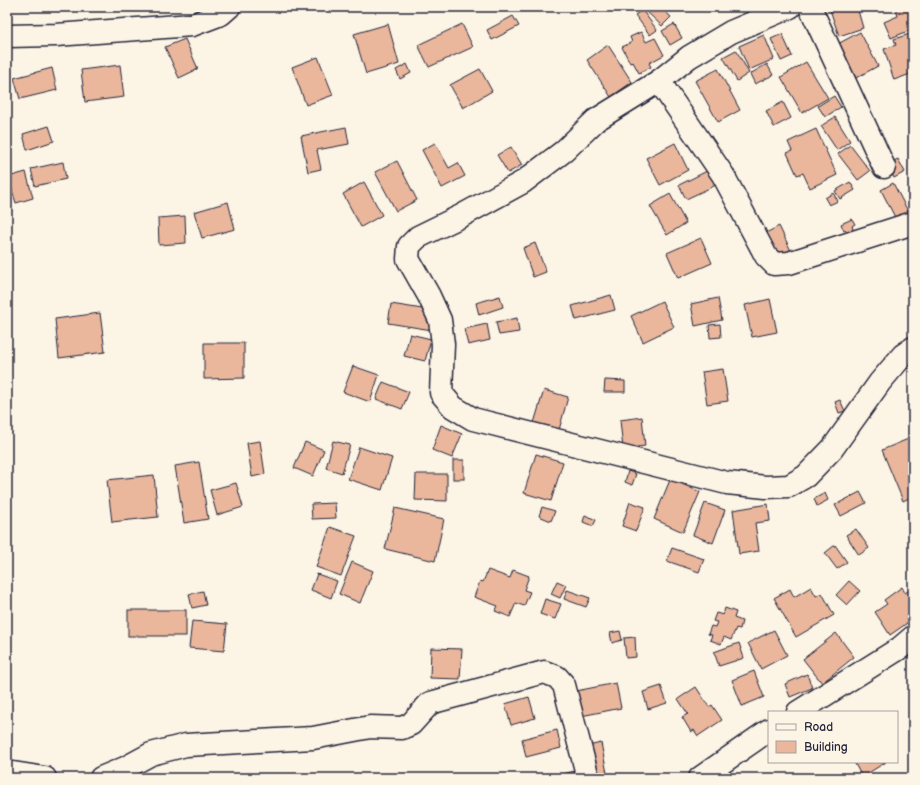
<svg xmlns="http://www.w3.org/2000/svg" width="920" height="785" viewBox="0 0 920 785" font-family="'Balsamiq Sans',sans-serif">
<style>
.building{fill:#eab79c;stroke:#22223b}
.lines{fill:none;stroke-linecap:round;stroke-linejoin:round}
.minor-casing{stroke:#22223b;stroke-width:25}
.minor{stroke:#fcf5e5;stroke-width:22}
</style>
<rect width="100%" height="100%" fill="#fcf5e5"/>
<filter id="ink" filterUnits="userSpaceOnUse"><feTurbulence type="fractalNoise" baseFrequency=".025" numOctaves="2"/><feDisplacementMap in="SourceGraphic" scale="8" xChannelSelector="R" yChannelSelector="G"/><feConvolveMatrix kernelMatrix="1 2 1 2 8 2 1 2 1" color-interpolation-filters="sRGB"/></filter>
<g filter="url(#ink)">
<g class="building">
<path d="M650,7H660L671,17L662,26L646,11Z"/>
<path d="M829,7H857L863,28L839,36Z"/>
<path d="M895,7H911L913,13V29L891,38L884,22L898,16Z"/>
<path d="M642,10L657,30L650,35L635,15Z"/>
<path d="M513,16L519,26L492,40L487,30Z"/>
<path d="M388,24L399,64L366,74L354,34Z"/>
<path d="M462,24L473,47L429,67L418,45Z"/>
<path d="M674,24L682,38L670,45L662,31Z"/>
<path d="M641,32L646,42L655,38L664,55L649,63L651,67L639,73L633,62L630,63L622,47L632,42L630,37Z"/>
<path d="M860,32L878,66L852,80L834,46Z"/>
<path d="M913,33V73L894,80L884,49L896,45L894,39Z"/>
<path d="M782,34L792,56L781,61L771,39Z"/>
<path d="M764,35L774,59L749,70L739,46Z"/>
<path d="M185,39L198,69L179,78L165,47Z"/>
<path d="M608,45L632,82L611,97L587,60Z"/>
<path d="M736,50L749,73L737,81L723,57Z"/>
<path d="M318,57L333,95L306,105L292,67Z"/>
<path d="M806,62L828,98L802,113L781,77Z"/>
<path d="M407,64L411,73L400,79L396,70Z"/>
<path d="M767,64L773,75L755,84L750,74Z"/>
<path d="M120,65L124,97L85,102L81,70Z"/>
<path d="M52,68L57,90L20,99L14,78Z"/>
<path d="M480,69L492,91L463,108L450,85Z"/>
<path d="M718,69L740,110L718,122L695,81Z"/>
<path d="M834,96L841,107L825,117L818,106Z"/>
<path d="M783,102L791,118L774,127L766,111Z"/>
<path d="M835,117L850,141L837,150L821,126Z"/>
<path d="M49,126L54,141L27,150L23,134Z"/>
<path d="M346,127L349,144L317,150L321,169L308,172L301,136Z"/>
<path d="M816,129L837,175L810,188L803,173L797,175L787,153L792,151L788,142Z"/>
<path d="M435,143L449,168L458,163L465,176L442,188L422,150Z"/>
<path d="M675,143L688,170L660,185L646,158Z"/>
<path d="M850,145L870,171L858,180L838,154Z"/>
<path d="M511,147L522,165L508,173L497,155Z"/>
<path d="M898,159L905,172L894,178L887,164Z"/>
<path d="M397,161L417,200L396,211L375,172Z"/>
<path d="M63,162L66,179L35,186L31,169Z"/>
<path d="M709,170L716,185L686,199L679,185Z"/>
<path d="M26,172L33,198L16,203L8,177Z"/>
<path d="M364,182L382,215L361,227L343,194Z"/>
<path d="M850,182L855,190L840,199L835,191Z"/>
<path d="M893,183L911,217L898,223L881,190Z"/>
<path d="M833,193L838,201L829,205L825,198Z"/>
<path d="M670,194L686,223L667,235L650,206Z"/>
<path d="M228,202L235,229L202,238L194,212Z"/>
<path d="M185,216L186,243L159,245L158,218Z"/>
<path d="M852,219L855,224L852,226L854,232L848,234L846,230L844,231L841,224Z"/>
<path d="M779,226L793,255L781,261L766,233Z"/>
<path d="M701,238L712,263L678,278L667,253Z"/>
<path d="M535,243L546,272L533,277L523,248Z"/>
<path d="M611,295L615,310L576,320L572,306Z"/>
<path d="M500,296L503,307L479,315L476,303Z"/>
<path d="M718,298L722,320L695,326L691,304Z"/>
<path d="M770,299L777,332L752,337L745,305Z"/>
<path d="M662,301L674,327L643,342L631,316Z"/>
<path d="M391,304L435,311L432,330L388,323Z"/>
<path d="M100,313L105,352L59,358L55,319Z"/>
<path d="M517,318L519,332L499,335L496,322Z"/>
<path d="M487,324L490,340L468,345L464,329Z"/>
<path d="M720,324L721,337L710,338L709,325Z"/>
<path d="M410,334L431,339L425,361L404,356Z"/>
<path d="M204,343H244V378L204,379Z"/>
<path d="M353,366L379,375L370,402L343,392Z"/>
<path d="M723,369L728,401L707,404L702,372Z"/>
<path d="M605,380L625,381V392H604Z"/>
<path d="M383,382L409,392L402,409L376,399Z"/>
<path d="M544,390L568,397L559,430L534,423Z"/>
<path d="M840,400L845,411L839,413L835,402Z"/>
<path d="M642,417L645,446L623,449L620,420Z"/>
<path d="M441,425L462,434L452,458L432,450Z"/>
<path d="M913,437V496L903,501L882,450Z"/>
<path d="M260,441L265,474L252,477L247,443Z"/>
<path d="M333,441L350,445L342,473L326,468Z"/>
<path d="M305,442L324,450L313,476L294,468Z"/>
<path d="M359,447L392,458L382,490L348,479Z"/>
<path d="M536,454L563,462L551,501L524,493Z"/>
<rect x="453" y="460" width="11" height="19"/>
<path d="M199,462L208,519L184,523L175,466Z"/>
<path d="M628,471L636,474L632,485L625,482Z"/>
<path d="M416,474H447V501L415,500Z"/>
<path d="M154,475L158,517L112,522L107,480Z"/>
<path d="M672,475L683,480L682,484L700,492L683,532L654,519Z"/>
<path d="M236,483L243,507L217,515L210,490Z"/>
<path d="M860,492L866,503L841,516L835,505Z"/>
<path d="M825,493L828,500L817,506L814,499Z"/>
<path d="M630,502L645,507L636,531L622,526Z"/>
<path d="M335,503L336,518L312,519L311,504Z"/>
<path d="M705,503L725,510L713,543L693,535Z"/>
<path d="M768,504L770,521L755,523L759,551L739,554L733,510Z"/>
<path d="M542,507L555,511L551,521L539,516Z"/>
<path d="M395,508L444,519L435,561L385,549Z"/>
<path d="M585,515L596,520L593,526L583,522Z"/>
<path d="M330,527L356,536L341,576L316,567Z"/>
<path d="M856,529L869,548L859,555L846,535Z"/>
<path d="M835,545L847,562L837,569L825,553Z"/>
<path d="M672,548L704,559L699,572L667,561Z"/>
<path d="M352,562L373,571L360,603L339,594Z"/>
<path d="M488,570L510,578L513,570L529,576L524,590L530,592L524,606L516,603L510,617L495,611L498,606L474,597L480,581L483,582Z"/>
<path d="M317,574L337,581L331,598L311,590Z"/>
<path d="M557,581L566,585L560,598L551,594Z"/>
<path d="M849,581L860,591L847,605L836,595Z"/>
<path d="M811,587L816,596L822,593L834,615L796,637L774,598L790,589L794,597Z"/>
<path d="M902,587L905,593L913,588V619L890,635L875,612L887,604L884,600Z"/>
<path d="M567,590L590,598L586,607L564,599Z"/>
<path d="M203,591L206,605L192,608L189,594Z"/>
<path d="M545,599L561,604L555,619L540,614Z"/>
<path d="M725,608L736,612L734,618L742,621L740,629L736,628L731,640L724,637L721,644L710,640L712,635L708,634L711,626L715,627L717,622L713,621L716,613L723,615Z"/>
<rect x="128" y="610" width="58" height="26"/>
<path d="M192,621L227,624L224,651L189,648Z"/>
<path d="M774,630L787,655L761,669L748,643Z"/>
<path d="M620,631L622,640L612,643L610,633Z"/>
<path d="M836,633L854,657L822,683L803,659Z"/>
<path d="M635,637L636,657L626,658L624,638Z"/>
<path d="M739,643L744,658L719,666L714,652Z"/>
<path d="M431,648L462,649L460,679L430,678Z"/>
<path d="M754,671L764,697L742,706L732,680Z"/>
<path d="M807,674L812,688L790,697L785,684Z"/>
<path d="M616,683L621,708L576,717L571,692Z"/>
<path d="M661,686L667,703L648,709L643,692Z"/>
<path d="M696,687L709,707L712,705L722,720L698,736L694,730L691,732L682,717L688,714L678,699Z"/>
<path d="M529,697L535,718L511,725L505,704Z"/>
<path d="M557,730L561,748L526,757L522,739Z"/>
<path d="M601,743L608,778H590L584,747Z"/>
<path d="M854,762H886L862,777Z"/>
<path d="M574,771L576,778H561L560,775Z"/>
</g>
<g class="lines">
<defs>
<g id="minor">
<path d="M790,7L731,32L689,57L659,81L596,120L564,151L523,182L461,216L418,237L409,246L408,259L429,296L440,320L443,344L441,393L453,407L473,419L727,483L766,487L789,486L806,476L832,449L880,382L903,355L913,348"/>
<path d="M810,7L884,167"/>
<path d="M7,36L56,35L192,25L221,14L229,7"/>
<path d="M659,81L723,175L766,256L774,264L789,263L913,223"/>
<path d="M798,712L900,648L913,637"/>
<path d="M7,772L45,778"/>
<path d="M101,778L125,768L151,754L186,745L313,738L370,727L402,728L411,724L430,703L544,672L557,677L564,685L588,778"/>
<path d="M700,778L769,730"/>
</g>
</defs>
<use href="#minor" class="minor-casing"/>
<use href="#minor" class="minor"/>
</g>
</g>
<rect width="920" height="785" fill="none" stroke="#fcf5e5" stroke-width="24"/>
<rect x="12" y="12" width="896" height="761" fill="none" stroke="#22223b" stroke-width="1.5" filter="url(#ink)"/>
<rect x="768" y="711" width="130" height="52" fill="#fcf5e5" stroke="#a5a1a1"/>
<rect x="776" y="724" width="20" height="6" fill="#fcf5e5" stroke="#a5a1a1"/>
<text x="804" y="731" font-size="12" fill="#22223b">Road</text>
<rect x="776" y="741" width="20" height="12" fill="#eab79c" stroke="#a5a1a1"/>
<text x="804" y="751" font-size="12" fill="#22223b">Building</text>
</svg>
